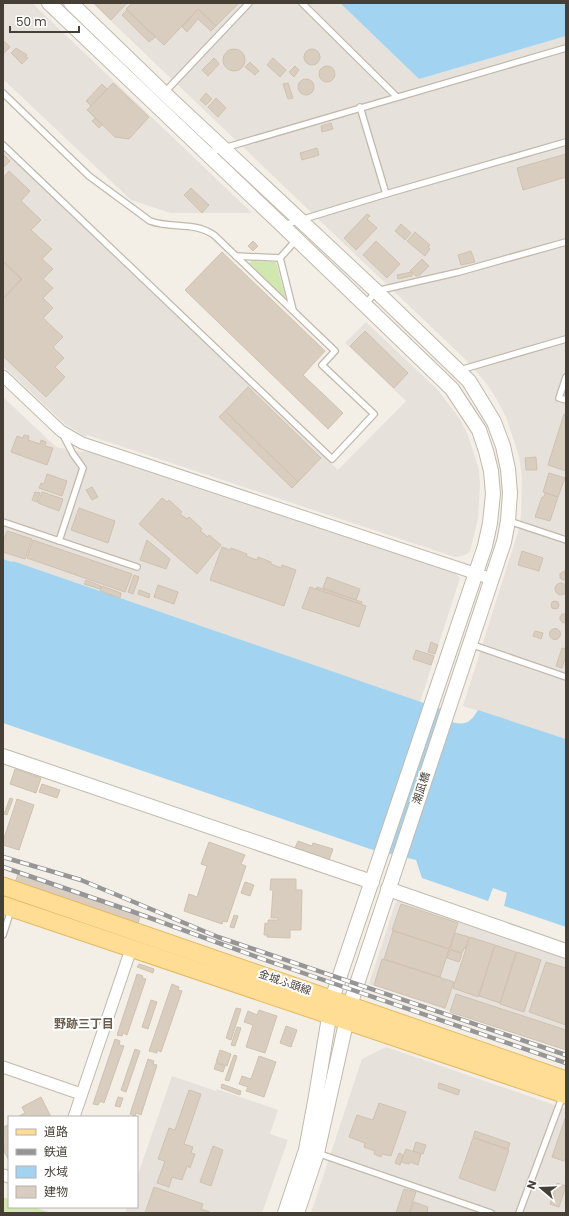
<svg xmlns="http://www.w3.org/2000/svg" width="569" height="1216" viewBox="0 0 569 1216" font-family="Poppins,'Noto Sans JP',sans-serif">
<style>
.industrial{fill:#e6e1db}
.green{fill:#d0e8af}
.water{fill:#a2d4f1}
.building{fill:#d8cdbf;stroke:#d0c2af}
.lines{fill:none;stroke-linecap:round;stroke-linejoin:round}
.service-casing{stroke:#c2b9ac;stroke-width:8}
.minor-casing{stroke:#c2b9ac;stroke-width:13}
.tertiary-casing{stroke:#c2b9ac;stroke-width:16}
.primary-casing{stroke:#e5b963;stroke-width:19}
.service{stroke:#fff;stroke-width:5.5}
.minor{stroke:#fff;stroke-width:11}
.tertiary{stroke:#fff;stroke-width:14}
.primary{stroke:#ffdd94;stroke-width:17}
.rail-casing{stroke:#969696;stroke-width:4.5}
.rail{stroke:#fff;stroke-width:3;stroke-dasharray:9;stroke-linecap:butt}
.labels{text-anchor:middle;stroke-width:4;stroke-linejoin:round;paint-order:stroke}
.street-label{font-size:11px;fill:#463f35;stroke:#fff}
.neighbourhood-label{font-size:12px;font-weight:bold;fill:#695d4d;stroke:#fff}
</style>
<rect width="100%" height="100%" fill="#f3efe6"/>
<g class="industrial">
<path d="M3,3H32L252,213H171L131,200L3,79Z"/>
<path d="M92,3H340L419,79L566,36V739L463,706L518,532L521,516L522,477L519,456L506,417L496,398L486,383L467,361Z"/>
<path d="M3,150L338,470L406,401L345,343L366,322L437,389L460,419L468,435L479,470L480,486L478,519L470,551L467,554L462,556L455,557L87,435L86,437L66,425L3,366Z"/>
<path d="M3,397L56,447L80,452L88,451L454,572L460,578L420,702L13,561L12,562L3,559Z"/>
<path d="M399,899L566,958V1050L369,984L395,904Z"/>
<path d="M386,1047L566,1109V1213H311L362,1059Z"/>
<path d="M172,1076L216,1091L217,1089L278,1110L270,1134L288,1140L262,1213H125L127,1207H137V1177Z"/>
</g>
<g class="green">
<path d="M252,261L276,262L286,299L249,263Z"/>
<path d="M3,1197L9,1199V1207H34L51,1213H3Z"/>
</g>
<g class="water">
<path d="M340,3H566V36L419,79Z"/>
<path d="M3,559L12,562L13,561L447,711L444,720C462,725 468,727 478,710L566,739V927L504,906L507,893L493,888L488,901L422,878L416,860L370,849L3,723Z"/>
</g>
<g class="building">
<path d="M94,3H127L111,20Z"/>
<path d="M132,3H239L216,26L198,9L164,45L126,9Z"/>
<path d="M198,9L216,26L211,31L198,19L187,32L182,27Z"/>
<path d="M127,10L155,37L149,42L122,15Z"/>
<path d="M3,40L10,47L3,54Z"/>
<path d="M16,48L27,55L25,56L28,58L22,64L11,53Z"/>
<circle cx="312" cy="57" r="8"/>
<circle cx="234" cy="60" r="11"/>
<path d="M214,58L219,64L208,76L202,70Z"/>
<path d="M273,58L286,70L280,77L267,65Z"/>
<path d="M250,62L259,71L255,75L245,67Z"/>
<circle cx="327" cy="74" r="8"/>
<path d="M295,66L299,70L294,77L289,72Z"/>
<circle cx="306" cy="87" r="8"/>
<path d="M113,83L149,117L129,139L115,137L87,110Z"/>
<path d="M288,83L293,98L288,99L283,84Z"/>
<path d="M102,84L107,89L91,106L86,101Z"/>
<path d="M206,93L212,99L206,105L200,100Z"/>
<path d="M216,98L226,108L218,117L208,107Z"/>
<path d="M95,118L102,125L99,128L92,121Z"/>
<path d="M331,123L333,129L322,132L321,126Z"/>
<path d="M317,148L319,155L302,160L300,153Z"/>
<path d="M3,154L10,161L3,168Z"/>
<path d="M566,154V177L523,190L517,168Z"/>
<path d="M9,171L30,191L21,201L41,220L31,230L52,249L42,259L53,269L43,279L53,288L43,298L53,308L43,318L63,337L53,347L64,358L55,367L65,377L46,397L3,356V299L22,279L3,261V178Z"/>
<path d="M191,188L209,205L202,213L184,195Z"/>
<path d="M367,214L370,216L367,219L377,228L356,250L344,238Z"/>
<path d="M401,224L411,233L405,240L395,231Z"/>
<path d="M415,232L430,245L428,247L430,249L425,256L407,241Z"/>
<path d="M253,241L258,246L253,251L248,246Z"/>
<path d="M376,241L400,264L387,278L363,255Z"/>
<path d="M471,251L475,262L461,265L458,255Z"/>
<path d="M222,252L325,351L303,375L343,413L328,429L185,290Z"/>
<path d="M422,259L429,266L419,276H416L410,271Z"/>
<path d="M3,262L21,279L3,298Z"/>
<path d="M412,272V276L398,279L397,275Z"/>
<path d="M365,331L408,373L394,388L350,346Z"/>
<path d="M248,387L321,458L298,482L225,411Z"/>
<path d="M225,411L298,482L292,488L219,417Z"/>
<path d="M564,414H566V471L548,465Z"/>
<path d="M24,435L29,436L28,440L40,444L41,440L46,442L45,446L53,448L47,465L11,452L17,436L23,438Z"/>
<path d="M536,457L537,470H526L525,458Z"/>
<path d="M549,473L565,478L558,497L543,492Z"/>
<path d="M47,474L67,481L62,496L39,488L41,483L44,484Z"/>
<path d="M92,487L98,497L92,500L86,490Z"/>
<path d="M35,492L40,493L37,502L32,500Z"/>
<path d="M42,492L63,499L59,511L38,503Z"/>
<path d="M545,493L558,497L550,521L535,517L542,497H544Z"/>
<path d="M162,498L167,502L169,500L182,512L180,514L187,519L189,517L202,529L200,531L208,537L209,535L221,545L197,574L139,524Z"/>
<path d="M79,508L115,521L108,543L71,530Z"/>
<path d="M7,531L32,539L25,559L3,552V541Z"/>
<path d="M33,540L132,574L125,592L27,558Z"/>
<path d="M147,540L170,559L166,569L140,560Z"/>
<path d="M222,547L230,550L231,548L247,554L246,556L257,560L258,557L271,562V564L281,568L282,565L296,570L284,606L210,580Z"/>
<path d="M522,551L543,558L539,571L518,565Z"/>
<path d="M565,571L566,580H563L560,578V574L562,572Z"/>
<path d="M134,575L139,577L133,594L128,592Z"/>
<path d="M327,577L360,589L356,600L323,588Z"/>
<path d="M86,580L101,586L100,589L84,584Z"/>
<circle cx="561" cy="589" r="6"/>
<path d="M158,585L178,592L174,604L154,597Z"/>
<path d="M102,586L121,593L120,598L100,591Z"/>
<path d="M310,587L366,606L359,627L302,608Z"/>
<path d="M317,587L362,602L361,604L316,589Z"/>
<path d="M139,590L150,594L149,598L138,594Z"/>
<circle cx="555" cy="605" r="4"/>
<path d="M562,614H566V622L563,623L560,620V617Z"/>
<circle cx="555" cy="634" r="5.5"/>
<path d="M535,631L543,633L541,639L533,636Z"/>
<path d="M431,642L438,645L435,654L428,652Z"/>
<path d="M562,648L566,649V656L562,668L556,666Z"/>
<path d="M416,650L434,656L431,665L413,659Z"/>
<path d="M15,769L41,778L36,793L10,784Z"/>
<path d="M42,784L60,790L57,798L39,792Z"/>
<path d="M10,798L13,799L7,815L4,814Z"/>
<path d="M17,799L34,805L19,850L3,845V841Z"/>
<path d="M298,841L312,846L313,843L333,849L329,860L295,848Z"/>
<path d="M209,842L245,855L241,864L246,866L227,922L223,921L222,924L184,911L189,894L197,897L207,866L201,864Z"/>
<path d="M18,874L140,916L137,927L14,886Z"/>
<path d="M271,879H296V890H302L301,930H290V938L267,937V935H264L265,923L268,924V920H278V918H271L273,890H270Z"/>
<path d="M245,882L254,885L250,896L241,893Z"/>
<path d="M401,904L458,923L449,949L392,930Z"/>
<path d="M234,915L238,916L234,928L230,927Z"/>
<path d="M393,931L449,949L440,977L384,959Z"/>
<path d="M455,933L469,937L465,949L464,948L462,953L450,949Z"/>
<path d="M470,937L495,945L478,997L453,988Z"/>
<path d="M495,945L516,952L500,1003L479,996Z"/>
<path d="M450,950L462,954L459,962L447,958Z"/>
<path d="M517,952L541,960L524,1012L500,1004Z"/>
<path d="M382,959L454,982L445,1008L374,985Z"/>
<path d="M546,962L566,968V1025L529,1012Z"/>
<path d="M139,964L154,969L153,973L137,967Z"/>
<path d="M137,974L143,976L142,978L146,979L127,1035L123,1033L122,1036L117,1035Z"/>
<path d="M172,984L179,987L178,990L182,991L161,1052L157,1050V1053L149,1051Z"/>
<path d="M456,994L566,1030V1050L450,1012Z"/>
<path d="M151,1000L157,1002L148,1029L142,1027Z"/>
<path d="M236,1008L241,1009L231,1040L226,1038Z"/>
<path d="M259,1010L277,1016L265,1053L246,1047L253,1025L244,1022L248,1011L257,1015Z"/>
<path d="M286,1026L297,1030L291,1047L280,1043Z"/>
<path d="M237,1027L241,1028L235,1046L231,1045Z"/>
<path d="M115,1039L120,1041L119,1045L124,1046L104,1103L100,1101L98,1105L93,1104Z"/>
<path d="M135,1049L140,1051L126,1092L121,1090Z"/>
<path d="M220,1050L231,1054L227,1066L216,1062Z"/>
<path d="M234,1055L237,1056L229,1081L225,1080Z"/>
<path d="M259,1056L276,1062L264,1097L246,1091L248,1087L239,1084L242,1076L251,1079Z"/>
<path d="M148,1059L154,1061L153,1064L157,1065L141,1115L136,1113L135,1116L130,1114Z"/>
<path d="M216,1063L225,1066L223,1072L214,1069Z"/>
<path d="M439,1083L460,1090L458,1095L438,1088Z"/>
<path d="M222,1084L241,1091L240,1095L221,1088Z"/>
<path d="M189,1090L201,1094L184,1144L193,1147L191,1153L195,1154L190,1168L187,1166L182,1180L172,1177L169,1187L157,1183L165,1161L158,1159L169,1128L175,1130Z"/>
<path d="M41,1097L51,1117H19V1116L25,1113L22,1107Z"/>
<path d="M118,1097L123,1098L120,1107L115,1106Z"/>
<path d="M379,1103L406,1112L391,1156L382,1154L381,1157L374,1154L375,1151L364,1147L365,1143L349,1137L357,1115L373,1120Z"/>
<path d="M566,1116V1156L564,1161L552,1157Z"/>
<path d="M8,1125L9,1158L8,1159L3,1149V1127Z"/>
<path d="M475,1131L510,1143L508,1149L473,1137Z"/>
<path d="M473,1138L509,1150L495,1191L459,1178Z"/>
<path d="M416,1142L426,1145L423,1154L413,1151Z"/>
<path d="M213,1146L223,1150L211,1186L200,1182Z"/>
<path d="M406,1149L421,1154L418,1165L410,1162L409,1164L401,1162Z"/>
<path d="M399,1153L403,1155L400,1165L395,1163Z"/>
<path d="M557,1183L566,1186L559,1207L550,1204Z"/>
<path d="M154,1187L203,1204L201,1209L210,1212V1213H145Z"/>
<path d="M404,1189L416,1192L409,1213H396Z"/>
<path d="M414,1202L428,1207L427,1213H410Z"/>
</g>
<g class="lines">
<defs>
<g id="service">
<path d="M302,3L397,97"/>
<path d="M3,93L89,176L150,221C171,229 193,221 214,235L335,351L322,365L374,414L332,459L3,145"/>
<path d="M164,93L249,3"/>
<path d="M360,107L386,194"/>
<path d="M207,153L566,48"/>
<path d="M284,225L386,194L566,142"/>
<path d="M236,256L280,258L297,239"/>
<path d="M280,258L293,310"/>
<path d="M365,305L376,291L459,272L566,242"/>
<path d="M460,370L566,339"/>
<path d="M566,377L559,398L566,400"/>
<path d="M509,521L566,540"/>
<path d="M3,522L137,567"/>
<path d="M59,541L83,468L73,454L62,433"/>
<path d="M470,644L566,677"/>
<path d="M3,935L11,910"/>
<path d="M317,1153L491,1213"/>
<path d="M519,1213L563,1095"/>
</g>
<g id="minor">
<path d="M3,376L61,431L82,443L492,579"/>
<path d="M3,1067L81,1094"/>
<path d="M74,1117L131,949"/>
<path d="M3,1175L9,1177"/>
</g>
<g id="tertiary">
<path d="M49,3L283,226L452,389L479,430L486,451L491,471L493,494L490,523L485,546L332,999L316,1096L306,1150L285,1213"/>
<path d="M71,3L164,93L376,291L469,381L494,422L503,446L508,469L510,493L508,521L504,542L350,1005L317,1153L297,1213"/>
<path d="M3,756L372,882"/>
<path d="M388,889L566,951"/>
</g>
<g id="primary">
<path d="M3,886L566,1080"/>
<path d="M3,905L566,1095"/>
</g>
</defs>
<use href="#service" class="service-casing"/>
<use href="#minor" class="minor-casing"/>
<use href="#tertiary" class="tertiary-casing"/>
<use href="#primary" class="primary-casing"/>
<use href="#service" class="service"/>
<use href="#minor" class="minor"/>
<use href="#tertiary" class="tertiary"/>
<use href="#primary" class="primary"/>
<defs>
<g id="rail">
<path d="M3,857L81,880L218,937L566,1055"/>
<path d="M3,867L131,911L268,961L566,1063"/>
</g>
</defs>
<use href="#rail" class="rail-casing"/>
<use href="#rail" class="rail"/>
</g>
<g class="labels">
<g class="street-label">
<text transform="translate(421 788) rotate(-72)" y="4">潮凪橋</text>
<text transform="translate(285 982) rotate(19)" y="4">金城ふ頭線</text>
</g>
<g class="neighbourhood-label">
<text x="84" y="1028">野跡三丁目</text>
</g>
</g>
<rect width="569" height="1216" fill="none" stroke="#463f35" stroke-width="8"/>
<rect x="8" y="1116" width="130" height="92" fill="#ffffff" stroke="#b5b2ae"/>
<rect x="16" y="1129" width="20" height="6" fill="#ffdd94" stroke="#b5b2ae"/>
<text x="44" y="1136" font-size="12" fill="#463f35">道路</text>
<rect x="16" y="1149" width="20" height="6" fill="#969696" stroke="#b5b2ae"/>
<text x="44" y="1156" font-size="12" fill="#463f35">鉄道</text>
<rect x="16" y="1166" width="20" height="12" fill="#a2d4f1" stroke="#b5b2ae"/>
<text x="44" y="1176" font-size="12" fill="#463f35">水域</text>
<rect x="16" y="1186" width="20" height="12" fill="#d8cdbf" stroke="#b5b2ae"/>
<text x="44" y="1196" font-size="12" fill="#463f35">建物</text>
<g transform="translate(541 1188) rotate(289)" stroke="#ffffff" stroke-width="3" paint-order="stroke">
<path d="M0-3L7 15L0 10L-7 15Z" fill="#463f35"/>
<text y="-6" font-size="11" font-weight="bold" text-anchor="middle" fill="#463f35">N</text>
</g>
<path d="M10 26v6h69v-6" fill="none" stroke="#463f35" stroke-width="2"/>
<text x="16" y="26" font-size="12" fill="#463f35" stroke="#ffffff" stroke-width="3" paint-order="stroke">50 m</text>
</svg>
